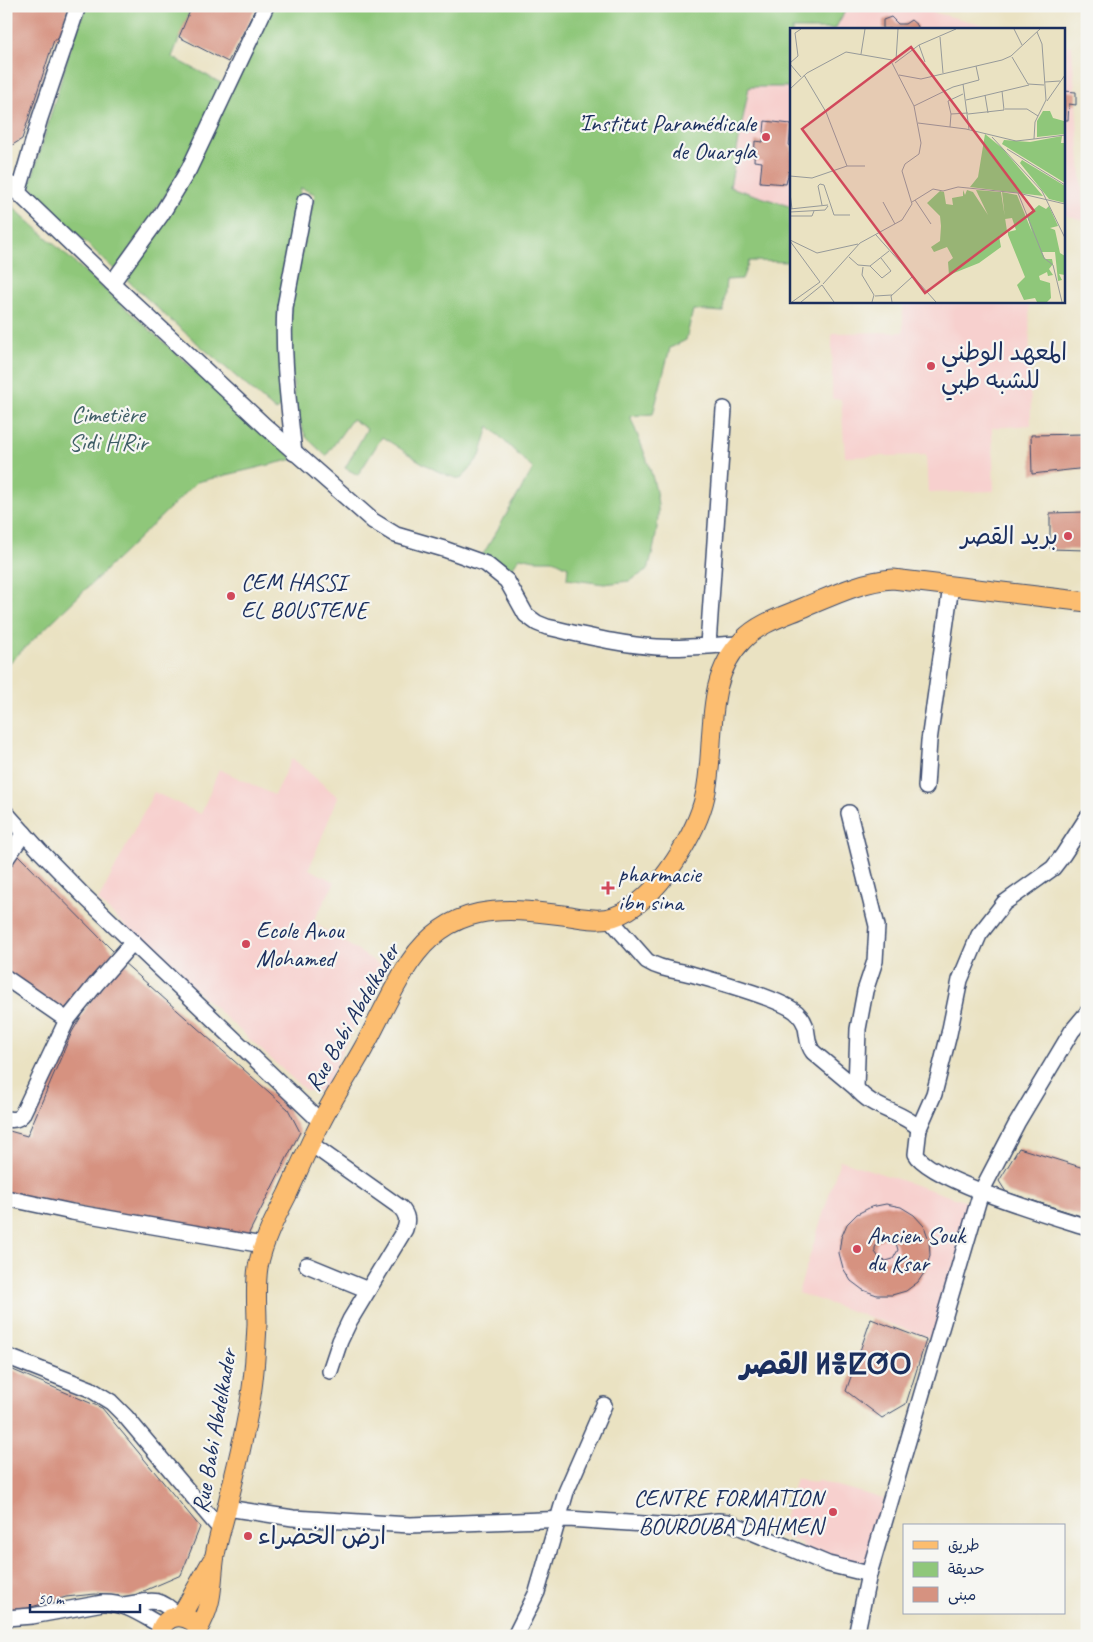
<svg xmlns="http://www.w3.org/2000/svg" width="1093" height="1642" viewBox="0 0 1093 1642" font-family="Caveat,'Playpen Sans Arabic','Noto Sans Tifinagh',sans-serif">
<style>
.built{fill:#f7d0ce}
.green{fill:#8fc77a;stroke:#557b6c}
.building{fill:#d69280;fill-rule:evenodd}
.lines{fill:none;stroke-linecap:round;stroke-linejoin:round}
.minor-casing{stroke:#3a4a6d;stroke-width:18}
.major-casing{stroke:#3a4a6d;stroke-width:21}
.minor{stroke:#fff;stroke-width:15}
.major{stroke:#fcbd6f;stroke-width:19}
.poi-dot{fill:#d1495b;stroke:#f6f6f2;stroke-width:2}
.labels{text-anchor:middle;stroke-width:4.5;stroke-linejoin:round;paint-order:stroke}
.poi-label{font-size:24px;fill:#1b2f5e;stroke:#f6f6f2;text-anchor:start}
.park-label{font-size:24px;fill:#3e5d66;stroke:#f6f6f2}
.street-label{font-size:24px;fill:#1b2f5e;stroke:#f6f6f2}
.district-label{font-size:29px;font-weight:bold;fill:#1b2f5e;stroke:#f6f6f2}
.inset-road{fill:none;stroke:#979a9a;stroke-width:1}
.view{fill:#d1495b;fill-opacity:0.15;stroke:#d1495b;stroke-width:2.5}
.inset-edge{fill:none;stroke:#1b2f5e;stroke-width:2.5}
</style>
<rect width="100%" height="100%" fill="#f6f6f2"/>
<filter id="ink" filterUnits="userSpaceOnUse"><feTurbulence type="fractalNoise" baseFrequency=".02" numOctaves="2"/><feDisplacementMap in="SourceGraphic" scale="10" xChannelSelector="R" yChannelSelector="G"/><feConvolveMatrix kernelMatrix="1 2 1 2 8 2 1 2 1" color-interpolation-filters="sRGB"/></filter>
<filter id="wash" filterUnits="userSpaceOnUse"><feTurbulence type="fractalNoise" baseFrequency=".0096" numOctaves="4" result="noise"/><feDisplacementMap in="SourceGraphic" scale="20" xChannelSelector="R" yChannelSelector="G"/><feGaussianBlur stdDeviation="1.12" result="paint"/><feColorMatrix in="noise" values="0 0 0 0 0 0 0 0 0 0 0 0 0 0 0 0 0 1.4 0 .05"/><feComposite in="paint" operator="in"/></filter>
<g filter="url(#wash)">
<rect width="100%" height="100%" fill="#eae2c2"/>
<g class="built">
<path d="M848,6H909L1000,29H835Z"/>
<path d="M1064,45L1072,46L1084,220L1064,215Z"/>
<path d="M749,87H792V207L730,187Z"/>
<path d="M903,301H1029L1031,425L992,428L994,491L928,493L926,455L845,457L841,399H832V333L903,332Z"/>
<path d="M292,758L338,797L309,869L335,882L313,922L382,966L324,1091H306L98,901L154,792L201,814L219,769L274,795Z"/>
<path d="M840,1160L973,1204L934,1339L798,1293Z"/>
<path d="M796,1478L816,1483L817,1480L884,1499L864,1570L802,1548L801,1543L779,1536Z"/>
</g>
<g class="green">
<path d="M86,6H192L172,57L223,84L190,159L115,270L63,221L30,185L72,43Z"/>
<path d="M271,6H848L835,29H792V87H749L730,187L792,207V262L749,261L742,279L726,280L723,312L693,310L686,340L670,348L653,414L630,416C641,445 660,486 658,516C657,535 653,552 648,570L629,581L604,584L567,579L568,567L554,560H535L520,557L505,578L482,556L533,469L489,426L480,456L461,479C433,474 406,451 382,437L358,475L345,468L367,429L352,419L326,456L306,437L296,414L288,331L293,289L315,194L301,188L279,313L286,402L276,411L167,317L124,277Z"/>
<path d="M6,197L16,210L294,459L197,482L6,666Z"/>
</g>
<g id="blocks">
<g class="building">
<path d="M6,6H68L62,35L54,40L22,139L6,149Z"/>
<path d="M192,6H257L228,62L179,37Z"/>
<path d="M891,17L898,24H905L911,20L918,26L917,29H883V20Z"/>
<path d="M1064,91L1076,92V105L1069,104L1068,120H1064Z"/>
<path d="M765,121L791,124L789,146L792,147V172L789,171L786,184L760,182L762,162L754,161L755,141L763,142Z"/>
<path d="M1083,423H1087V468L1032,474L1031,435L1083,434Z"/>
<path d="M1085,512V522H1087V550L1050,549V513Z"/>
<path d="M15,852L114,952L62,1012L6,974V866Z"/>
<path d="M122,961L288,1109L300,1132L246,1239L6,1194V1130L27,1136L72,1032L91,1000Z"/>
<path d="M1019,1148L1087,1169V1218L1006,1192L999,1181Z"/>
<path d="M886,1204L901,1207L914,1215L924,1226L929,1240L930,1255L926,1270L918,1282L906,1291L892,1295H877L863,1290L851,1281L843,1268L839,1253L841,1238L847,1224L857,1214L871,1207ZM885,1238L893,1240L896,1243L898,1250L893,1259L886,1261L880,1259L875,1252V1248L878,1241Z"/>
<path d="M871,1319L926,1340L906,1404L882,1418L846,1391Z"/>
<path d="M6,1367L102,1408L200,1527L181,1575L130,1597L95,1594L66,1597L21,1610H6Z"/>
</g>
</g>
</g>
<g filter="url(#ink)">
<use href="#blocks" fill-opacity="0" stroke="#3a4a6d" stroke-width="1"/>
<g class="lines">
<defs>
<g id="minor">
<path d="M6,181L112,283L265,426L373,521L396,535L444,549L486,564L507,581L526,615L537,623L547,627C583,635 620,645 657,647C684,649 712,645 739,644"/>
<path d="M18,193L40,118L78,6"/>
<path d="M112,283L161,215L189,169L266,6"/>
<path d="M294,453C289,405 282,356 285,307L305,201"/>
<path d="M708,645L724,409"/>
<path d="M926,787L929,741L951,586"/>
<path d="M6,813L40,851L83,895L321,1122"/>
<path d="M849,813L877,926L875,961L865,991L858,1029L856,1088C872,1109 901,1111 919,1128L916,1154C929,1180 1056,1217 1087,1227"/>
<path d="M6,859L24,833"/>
<path d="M609,918L647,961C661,970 676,970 691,974C712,980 786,1000 798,1014C812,1028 803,1039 813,1052L856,1088"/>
<path d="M6,978L67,1020L96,984L133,942"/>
<path d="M6,1119C13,1120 17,1120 22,1115L67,1020"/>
<path d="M919,1128L934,1094L949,1034L960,980L979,935L1004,903L1053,868L1063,855L1087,818"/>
<path d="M311,1144L401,1208C407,1215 408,1220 405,1229L350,1320L340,1341L330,1371"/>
<path d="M6,1198L72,1212L263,1245"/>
<path d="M307,1265L368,1290"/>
<path d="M6,1356L90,1389L111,1402L126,1417L221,1530"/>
<path d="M227,1508L293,1518L410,1525L568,1519L675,1526L718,1521L728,1522L828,1564L869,1574"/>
<path d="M124,1605C150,1601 158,1595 178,1616"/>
<path d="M6,1618L32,1616L103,1603C125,1602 143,1616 162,1626"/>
<path d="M515,1636L537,1592L566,1492L604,1405"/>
<path d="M856,1636L869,1574L981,1192L1017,1123L1072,1031L1087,1013"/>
</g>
<g id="major">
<path d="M181,1616L212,1561"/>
<path d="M197,1631C215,1600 210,1587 215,1555C218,1539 223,1523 227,1507C236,1468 247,1428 252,1388C255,1367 256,1345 257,1324C257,1305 255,1286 258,1267C263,1241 275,1218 287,1195C298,1171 308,1147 320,1124C333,1098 349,1074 363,1049C379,1020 392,989 410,962C450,903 502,907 563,915C579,917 597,922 613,917C640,908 660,884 675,861C688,841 700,819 705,796C717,745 702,680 743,640C759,623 784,616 805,607C834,595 862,581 893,579L1087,602"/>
<path d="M160,1636C161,1618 178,1612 192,1621"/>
</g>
</defs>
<use href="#minor" class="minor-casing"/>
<use href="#major" class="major-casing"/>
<use href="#minor" class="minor"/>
<use href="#major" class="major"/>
</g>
</g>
<g class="poi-dot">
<circle cx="766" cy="137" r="5"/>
<circle cx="931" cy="366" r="5"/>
<circle cx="1068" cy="536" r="5"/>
<circle cx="231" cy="596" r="5"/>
<path d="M605.5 880.5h5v5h5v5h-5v5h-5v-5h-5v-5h5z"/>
<circle cx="246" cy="944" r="5"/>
<circle cx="857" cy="1249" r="5"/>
<circle cx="833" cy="1512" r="5"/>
<circle cx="248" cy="1536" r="5"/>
</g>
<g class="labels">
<g class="poi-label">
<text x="756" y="131" text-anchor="end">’Institut Paramédicale<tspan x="756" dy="28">de Ouargla</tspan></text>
<text x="941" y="360">المعهد الوطني<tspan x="941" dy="28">للشبه طبي</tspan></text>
<text x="1058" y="544" text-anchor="end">بريد القصر</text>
<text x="241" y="590">CEM HASSI<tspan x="241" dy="28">EL BOUSTENE</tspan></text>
<text x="618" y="882">pharmacie<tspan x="618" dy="28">ibn sina</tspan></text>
<text x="256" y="938">Ecole Anou<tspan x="256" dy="28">Mohamed</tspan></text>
<text x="867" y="1243">Ancien Souk<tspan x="867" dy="28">du Ksar</tspan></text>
<text x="823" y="1506" text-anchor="end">CENTRE FORMATION<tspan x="823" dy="28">BOUROUBA DAHMEN</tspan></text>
<text x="258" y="1544">ارض الخضراء</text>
</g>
<g class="park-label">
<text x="108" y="422">Cimetière<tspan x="108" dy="28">Sidi H'Rir</tspan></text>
</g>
<g class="street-label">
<text transform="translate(352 1017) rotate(-60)" y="8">Rue Babi Abdelkader</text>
<text transform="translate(214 1431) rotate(-80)" y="8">Rue Babi Abdelkader</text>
</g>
<g class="district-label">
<text x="826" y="1374">القصر ⵍⴻⵇⵚⵔ</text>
</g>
</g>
<g transform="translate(790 28)">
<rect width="275" height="275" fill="#eae2c2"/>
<path d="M253,83H260L263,90L274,93L275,106L247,109V93ZM195,106L212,120L253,168L180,159L188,149ZM272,108L271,115H275V155L212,116L214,112L240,114ZM232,132L275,158V175L259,171L230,135ZM173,162L175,167L177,162L183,164L198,187L186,162L211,164L217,203L209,208L211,219L189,235L159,247L158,234L163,230L157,219L144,224L141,219L150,213L151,198L150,188L137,175L150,163L154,164L156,176L163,177L162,170L173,168ZM212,164L227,167L242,204L237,187L249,177L256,181L259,178L268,198L260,200L265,202L270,225L275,228V247L269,246L272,252L268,253L265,224H252L255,231H262L263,236L259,241L263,247L258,248L257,244L249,248L250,252L260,255L261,270L257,274H247L245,270L234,272L227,257L235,249L218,207V204L226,202L222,190L215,191Z" fill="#8fc77a"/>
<path class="inset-road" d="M224,1L232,17M150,9L153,45M129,17L135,34M71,26L75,1M222,29L238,56L254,57M106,32L108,1M0,35L8,28L5,5L11,1M105,35L129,17L166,1M0,36L11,49M14,47L36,84L57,138M109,47L131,51L212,32L221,28L250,1M255,54L270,53M173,56L179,101M0,61L17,45L56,24L102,32M195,67L198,85M176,72L239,57M257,73L275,47M124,78L163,59L189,52L186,38M215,81H237L248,88M161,86L158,73L173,66M178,86L214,82L212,63M128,95L176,101L226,113L244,111L245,94L256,72L252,16L247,4M160,99L161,86L178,85M202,109L252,163L275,210M244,111L275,107M217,121L275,157M0,148L22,150L57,138H75M0,165L2,181M228,165L254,230L263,237L272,274M125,172L141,196M93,174L105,196M122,174L143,161L153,163L168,159L228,165L275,176M32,177L28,158L30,156L34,157L44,187H60M0,181L38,177M0,184L35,182L38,178M1,188H22L24,183M86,207L146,274M0,212L27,225L68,216M0,213L30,254M59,229L68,237L80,238L99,223M80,238L92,250L101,243L91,230M73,239L72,247L84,267L82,274M33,256L70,215L112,192L122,176L112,143L115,136L129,126L131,115L124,78L102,35M32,257L44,274M85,268L102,267M2,274L30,254M11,274L32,257M102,274L101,268L122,249"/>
<path class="view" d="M121,19L244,183L135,265L12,101Z"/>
<rect width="275" height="275" class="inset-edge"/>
</g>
<rect width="1093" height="1642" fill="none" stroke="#f6f6f2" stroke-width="25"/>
<rect x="903" y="1524" width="162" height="90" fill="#f6f6f2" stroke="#9ea6b7"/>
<rect x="913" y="1541" width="25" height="8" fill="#fcbd6f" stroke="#9ea6b7"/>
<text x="948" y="1550" font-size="15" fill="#1b2f5e">طريق</text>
<rect x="913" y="1562" width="25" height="15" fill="#8fc77a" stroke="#9ea6b7"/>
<text x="948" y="1574" font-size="15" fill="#1b2f5e">حديقة</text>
<rect x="913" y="1587" width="25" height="15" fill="#d69280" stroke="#9ea6b7"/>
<text x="948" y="1600" font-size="15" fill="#1b2f5e">مبنى</text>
<path d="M30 1604v8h110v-8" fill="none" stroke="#1b2f5e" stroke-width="2.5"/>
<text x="38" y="1604" font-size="15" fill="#1b2f5e" stroke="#f6f6f2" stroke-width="4" paint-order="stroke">50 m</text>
</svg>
